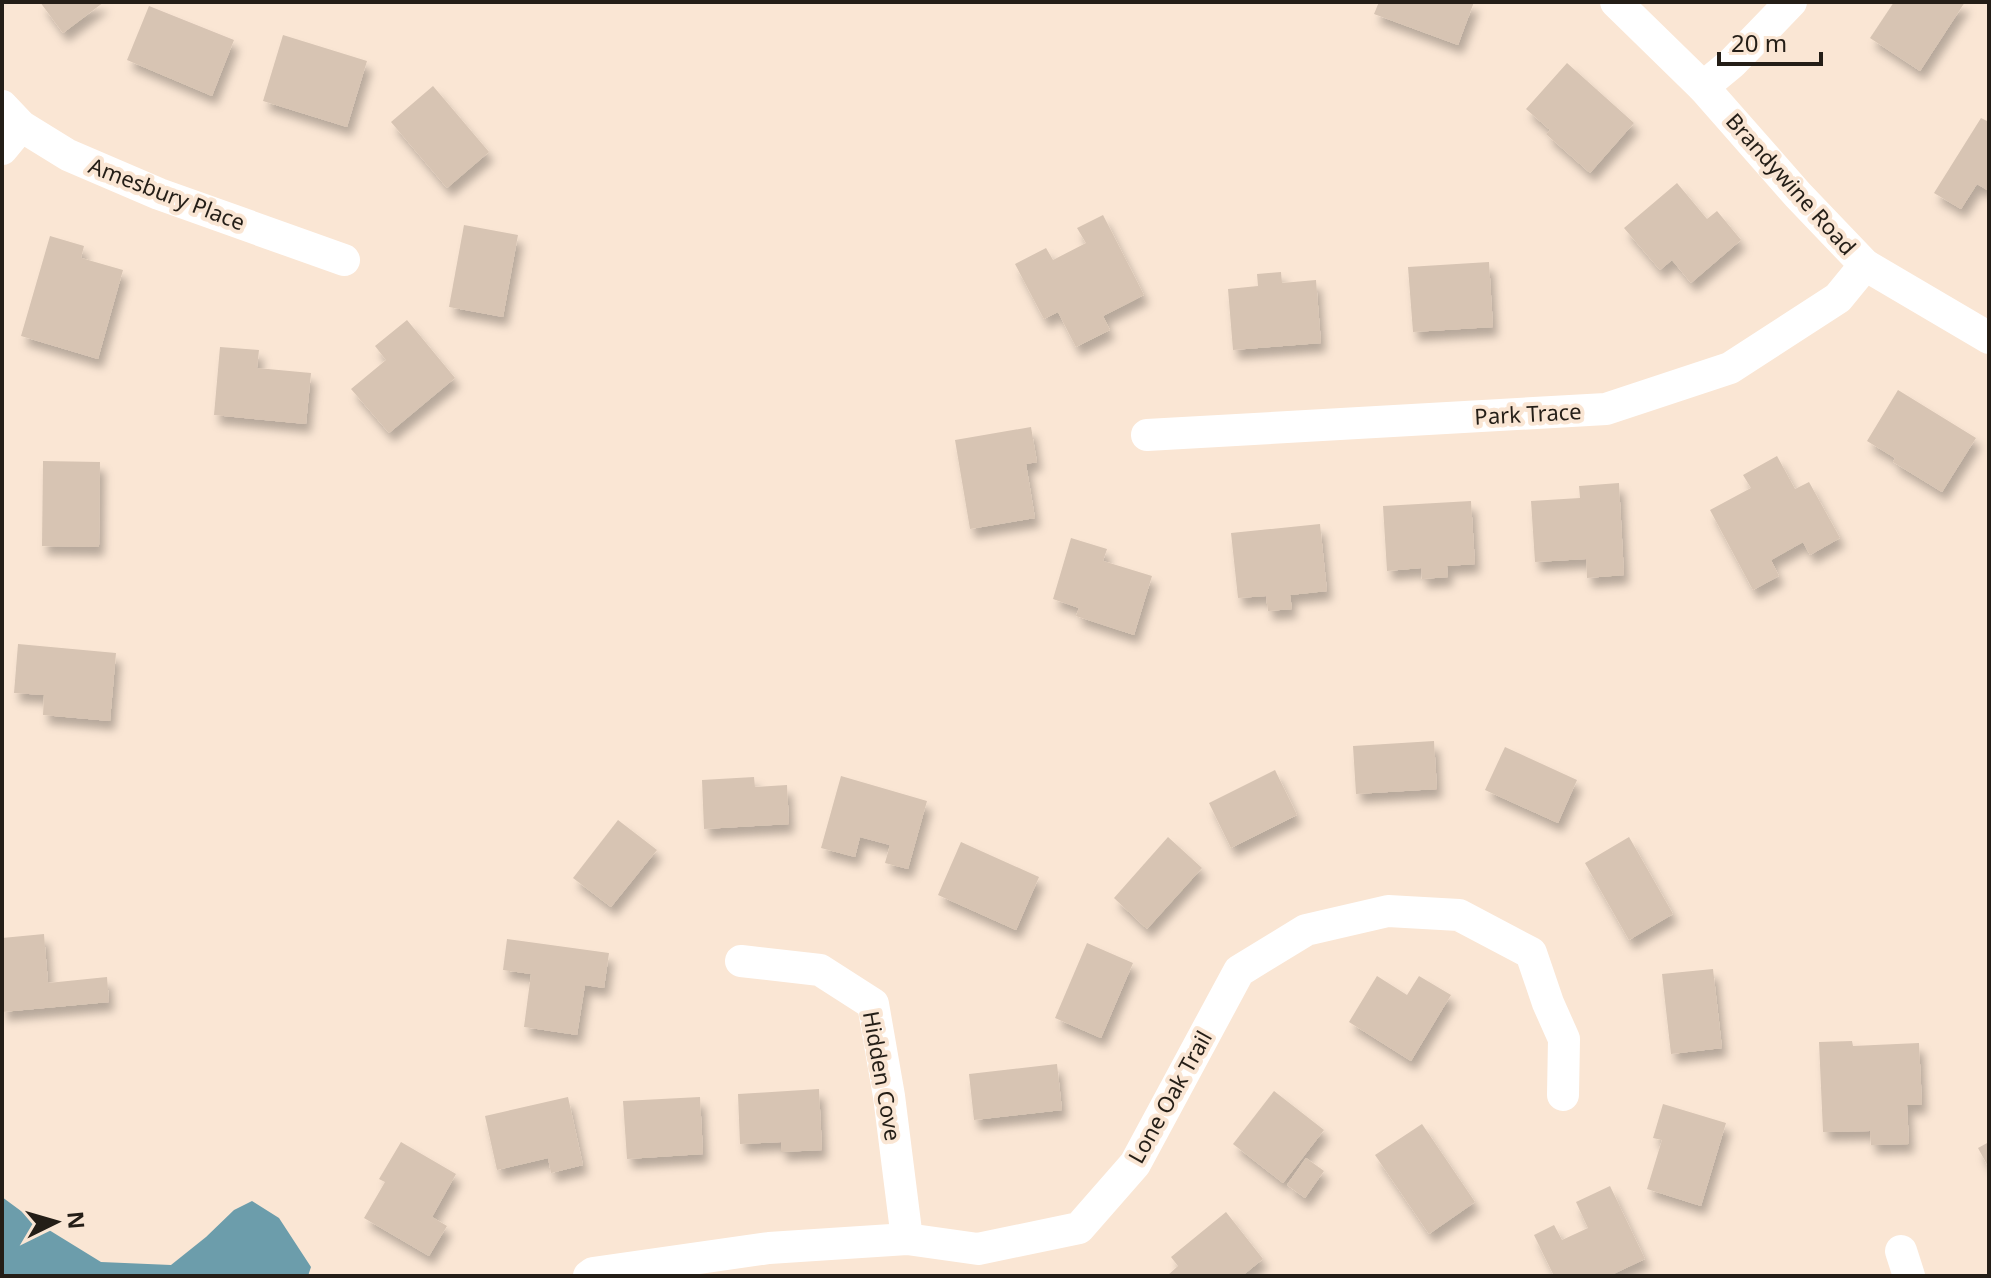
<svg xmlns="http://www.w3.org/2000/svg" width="1991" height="1278" viewBox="0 0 1991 1278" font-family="'Noto Sans',sans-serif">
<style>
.water{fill:#6c9dab}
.building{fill:#d7c4b3;filter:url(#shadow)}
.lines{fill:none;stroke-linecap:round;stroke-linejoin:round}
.street{stroke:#fff;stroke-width:32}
.labels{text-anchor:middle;stroke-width:8;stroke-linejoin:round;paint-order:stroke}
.street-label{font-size:22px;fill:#241e17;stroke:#fae6d4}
</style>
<defs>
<filter id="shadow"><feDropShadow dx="5" dy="9" stdDeviation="4" flood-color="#0004"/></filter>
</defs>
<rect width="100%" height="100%" fill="#fae6d4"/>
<path class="water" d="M2,1197L36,1222L101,1262L171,1265L206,1237L234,1210L252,1201L279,1218L311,1267L308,1276H2Z"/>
<g class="building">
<path d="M40,2H104L63,33Z"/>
<path d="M1379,2H1474L1458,45L1374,14Z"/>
<path d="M1894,2H1965L1920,71L1870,38Z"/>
<path d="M149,6L234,40L212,96L127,60Z"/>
<path d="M283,35L367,61L347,127L263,101Z"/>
<path d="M1567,63L1634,123L1590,173L1546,134L1550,130L1526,109Z"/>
<path d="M433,86L489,152L447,188L391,122Z"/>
<path d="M1981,118L1989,122V191L1977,184L1961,209L1934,193Z"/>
<path d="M1677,183L1707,219L1717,211L1741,240L1691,283L1672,260L1660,270L1624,228Z"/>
<path d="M1103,215L1144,295L1103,316L1110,330L1076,347L1058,312L1044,319L1015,264L1046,248L1053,260L1086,243L1077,228Z"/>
<path d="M464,225L518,235L503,317L449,307Z"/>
<path d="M50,236L84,246L81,258L123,270L98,359L21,336Z"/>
<path d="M1489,262L1493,327L1413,332L1408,267Z"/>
<path d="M1281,272L1282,283L1316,280L1321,343L1233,350L1228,289L1258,286L1257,274Z"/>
<path d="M407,320L455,378L389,433L351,389L386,360L375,346Z"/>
<path d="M220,347L259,350L257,368L311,373L306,424L214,415Z"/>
<path d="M1898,390L1976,438L1942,492L1893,462L1895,458L1867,441Z"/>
<path d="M1031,427L1037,462L1026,464L1035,518L970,529L955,440Z"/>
<path d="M1777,456L1795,489L1809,482L1840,538L1810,555L1803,542L1771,560L1779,576L1753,590L1710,510L1751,488L1743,475Z"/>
<path d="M43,461L100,462L99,547L42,546Z"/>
<path d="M1619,483L1624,575L1587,578L1586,559L1535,562L1531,501L1580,498L1579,486Z"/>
<path d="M1471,501L1475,564L1447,566L1448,577L1422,579L1421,568L1387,571L1383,506Z"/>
<path d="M1320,524L1327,591L1290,595L1292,609L1268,611L1266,596L1238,598L1231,533Z"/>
<path d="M1071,538L1107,549L1103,561L1152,576L1134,635L1076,616L1079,608L1053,599Z"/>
<path d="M18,644L116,653L110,721L43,715L44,695L14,693Z"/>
<path d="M1434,741L1437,789L1356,794L1353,746Z"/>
<path d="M1505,747L1577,780L1558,823L1485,790Z"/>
<path d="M1275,770L1297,815L1231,848L1209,803Z"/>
<path d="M841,776L927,801L908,869L885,863L890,845L860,837L855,857L821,848Z"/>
<path d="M754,777L755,787L787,785L789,824L704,829L702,780Z"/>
<path d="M618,820L657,850L611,907L573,878Z"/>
<path d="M1168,837L1202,868L1147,929L1114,898Z"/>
<path d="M1629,837L1673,914L1629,940L1585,863Z"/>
<path d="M961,842L1039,877L1016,930L938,895Z"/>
<path d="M44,934L48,983L107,977L109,1002L2,1012V938Z"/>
<path d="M507,939L609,953L604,988L585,985L577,1035L524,1027L531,974L503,970Z"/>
<path d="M1087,943L1133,963L1101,1038L1055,1018Z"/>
<path d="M1713,969L1722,1048L1671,1054L1662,974Z"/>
<path d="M1377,976L1407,995L1419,976L1451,995L1411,1061L1349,1022Z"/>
<path d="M1852,1041L1853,1046L1919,1043L1922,1105H1907L1909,1144L1871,1145L1870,1131L1823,1132L1819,1042Z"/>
<path d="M1057,1064L1062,1110L974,1120L969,1074Z"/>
<path d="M819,1089L822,1150L781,1152V1142L740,1144L738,1094Z"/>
<path d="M1274,1091L1324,1130L1283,1183L1233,1144Z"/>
<path d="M568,1097L583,1165L551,1173L548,1158L497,1170L485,1116Z"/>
<path d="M700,1097L703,1154L627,1159L623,1101Z"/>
<path d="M1663,1104L1726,1123L1701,1206L1647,1189L1662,1140L1653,1138Z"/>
<path d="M1422,1124L1475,1202L1429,1234L1375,1155Z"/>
<path d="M401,1142L456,1174L432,1217L447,1226L429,1256L364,1218L385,1182L379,1179Z"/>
<path d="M1989,1142V1168L1978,1148Z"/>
<path d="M1306,1158L1324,1171L1305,1198L1287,1185Z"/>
<path d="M1610,1186L1645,1259L1609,1276H1554L1534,1235L1554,1225L1562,1240L1588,1228L1576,1202Z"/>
<path d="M1226,1212L1263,1259L1242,1276H1167L1178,1266L1171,1257Z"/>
</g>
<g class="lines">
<g class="street">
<path d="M1616,2L1703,87L1798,195L1865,265L1989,338"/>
<path d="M1703,87L1732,63L1791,2"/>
<path d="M2,106L21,126L68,155L159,194L344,260"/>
<path d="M2,149L21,126"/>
<path d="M1147,435L1606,409L1730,368L1838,298L1865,265"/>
<path d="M741,961L820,970L873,1004L889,1096L907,1239"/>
<path d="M1901,1251L1909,1276"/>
<path d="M589,1276L593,1273L769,1248L907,1239L978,1249L1079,1228L1135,1164L1239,971L1306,930L1388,911L1459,915L1531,953L1548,1003L1564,1039L1563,1095"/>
</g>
</g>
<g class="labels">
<g class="street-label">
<text transform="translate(1791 184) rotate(48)" y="8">Brandywine Road</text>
<text transform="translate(167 194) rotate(21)" y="8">Amesbury Place</text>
<text transform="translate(1528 414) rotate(-3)" y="8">Park Trace</text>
<text transform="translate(882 1076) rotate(80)" y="8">Hidden Cove</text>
<text transform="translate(1170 1097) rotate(-61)" y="8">Lone Oak Trail</text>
</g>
</g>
<rect width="1991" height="1278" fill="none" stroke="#241e17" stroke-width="8"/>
<g transform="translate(56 1222) rotate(85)" stroke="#fae6d4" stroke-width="6" paint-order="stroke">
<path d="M0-6L14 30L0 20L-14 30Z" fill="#241e17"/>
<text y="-12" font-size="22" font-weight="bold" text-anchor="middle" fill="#241e17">N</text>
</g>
<path d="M1719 52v12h102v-12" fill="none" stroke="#241e17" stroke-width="4"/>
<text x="1731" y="52" font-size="24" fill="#241e17" stroke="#fae6d4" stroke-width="6" paint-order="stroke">20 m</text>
</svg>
